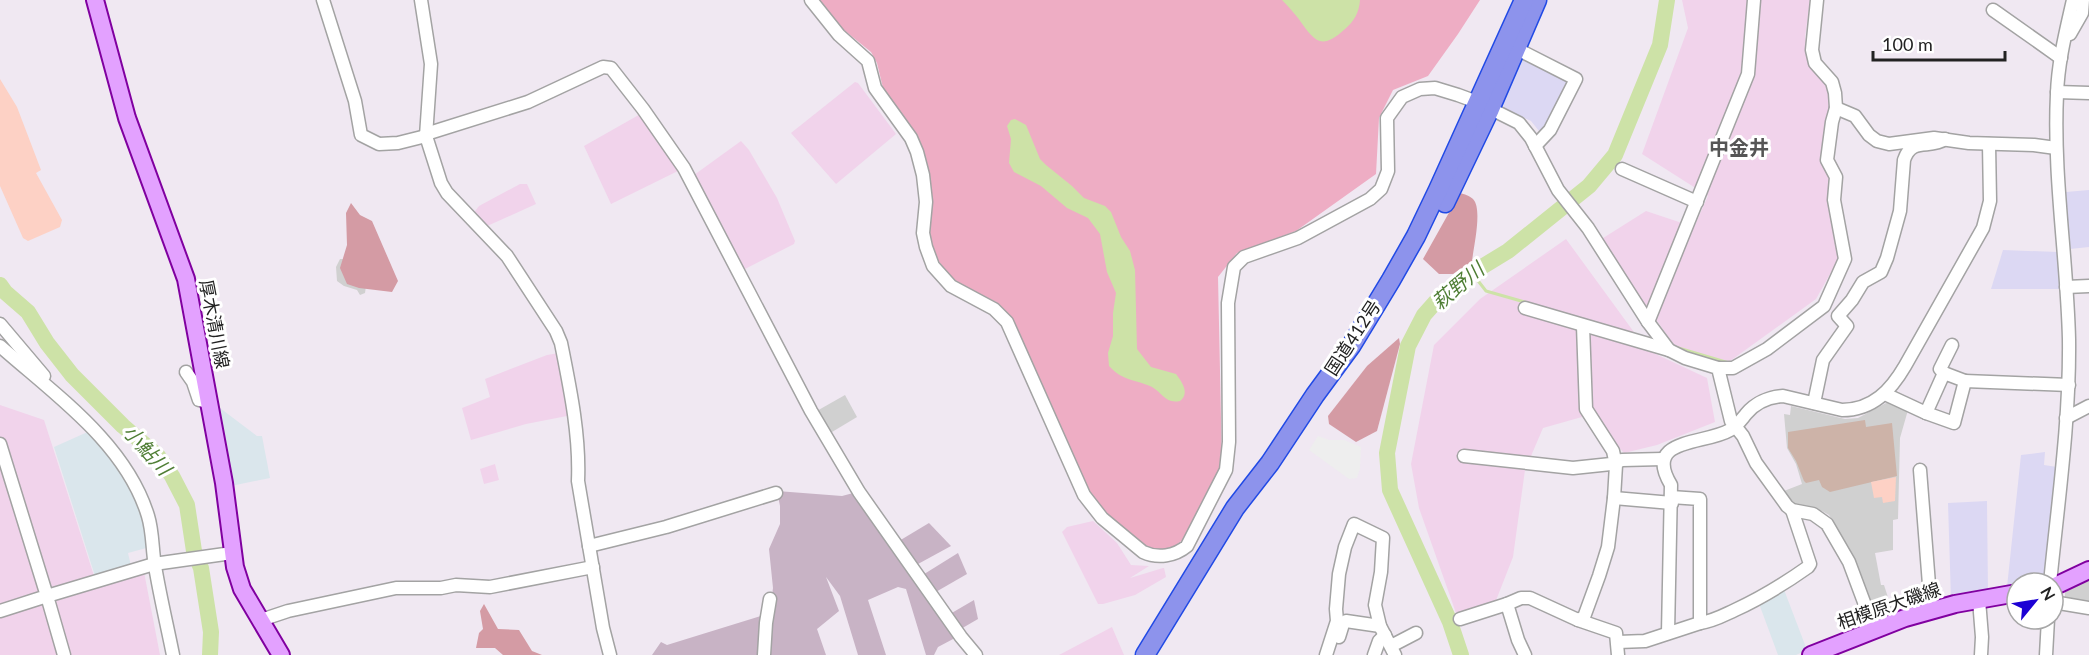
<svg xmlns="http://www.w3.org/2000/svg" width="2089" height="655" viewBox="0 0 2089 655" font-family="Lato,'Noto Sans JP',sans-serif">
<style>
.commercial{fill:#dcd8f3}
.industrial{fill:#dae6ec}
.religious{fill:#d0d0d0}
.construction{fill:#c8b3c5}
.farmland{fill:#f1d3eb}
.grass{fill:#eeadc4}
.forest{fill:#d49ba4}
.cemetery{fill:#cdb3a8}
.park{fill:#fdd1c5}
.parking{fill:#eee}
.water{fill:#cde2a7}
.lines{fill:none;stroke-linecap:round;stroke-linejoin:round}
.stream{stroke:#cde2a7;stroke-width:3}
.river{stroke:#cde2a7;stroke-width:16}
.minor-casing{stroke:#a3a3a3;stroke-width:15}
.major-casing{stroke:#8000a0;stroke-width:20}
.highway-casing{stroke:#214ae5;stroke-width:21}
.minor{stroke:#fff;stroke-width:12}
.major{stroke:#e3a1ff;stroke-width:16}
.highway{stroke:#8d93ec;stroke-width:18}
.labels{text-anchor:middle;stroke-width:6;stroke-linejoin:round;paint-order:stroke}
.street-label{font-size:18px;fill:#222;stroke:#fff}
.neighbourhood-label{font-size:20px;font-weight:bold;fill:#555;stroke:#fff}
.water-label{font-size:20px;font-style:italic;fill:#4f7e35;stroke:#fff}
</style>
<rect width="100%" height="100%" fill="#f0e8f2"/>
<g class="commercial">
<path d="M1523,54L1572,79L1543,136L1531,121L1504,108L1503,102Z"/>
<path d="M2089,190V247L2070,249L2066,192Z"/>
<path d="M2003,250L2058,252L2061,289H1991Z"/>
<path d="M2045,452L2044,465L2057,467L2044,580L2031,583H2017V585L2007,587L2021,455Z"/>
<path d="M1987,501L1988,592L1951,600L1948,503Z"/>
</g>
<g class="industrial">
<path d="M216,405L257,436H262L270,478L231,486Z"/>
<path d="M92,430L107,450L141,504L150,547L128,553L131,566L95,576L54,447Z"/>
<path d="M1783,587L1807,650L1796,655H1778L1758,601Z"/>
</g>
<g class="religious">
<path d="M340,259H353L366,286L365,293L360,295L357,290L344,286L337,281L336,267Z"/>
<path d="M845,395L857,417L827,435L815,412Z"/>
<path d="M1888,402L1908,410L1900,438L1898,519L1893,520V550L1875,553L1881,585H1884L1894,616L1876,622L1873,621L1850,551L1835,524L1829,515L1822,511L1797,506L1784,491L1802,484L1796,464L1787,448L1784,414L1790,415L1791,406L1845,419L1858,418Z"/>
<path d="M2089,580V605L2065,601V592Z"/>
</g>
<g class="construction">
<path d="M777,491L842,496L857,492L955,638L938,647L934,655H926L906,589L898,587L868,600L886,655H858L840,596L826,577L839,611L817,629L826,655H768V624L773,588L769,549L780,524V506Z"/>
<path d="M929,523L951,546L918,564L912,563L899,541Z"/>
<path d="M958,553L967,574L934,593L921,576Z"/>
<path d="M974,600L978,619L959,630L950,614Z"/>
<path d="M764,615L762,655H652L661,642L667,645Z"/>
</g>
<g class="farmland">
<path d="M1682,0H1810L1805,37L1812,65L1830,84L1831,109L1821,158L1830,177L1839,258L1816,299L1730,361L1679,352L1600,240L1646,211L1694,227L1708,196L1642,154L1688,28Z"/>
<path d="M855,82L858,83L896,134L836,184L791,133Z"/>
<path d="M644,112L682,169L611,204L584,146Z"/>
<path d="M741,141L749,150L777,198L795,241L794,244L743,270L694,175Z"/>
<path d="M520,184H527L536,204L485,227L472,215L479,206Z"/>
<path d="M1566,239L1647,350L1707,378L1715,422L1657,445L1624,453L1589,415L1543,428L1525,470L1513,557L1495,603L1456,613L1419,508L1411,464L1434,345L1480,299Z"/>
<path d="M559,353L569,414L567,416L526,424L471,440L462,408L490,397L485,379L547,355Z"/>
<path d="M0,405L44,420L95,579L144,572L160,655H0Z"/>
<path d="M495,464L499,480L484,484L480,469Z"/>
<path d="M1093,521L1117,543L1131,565L1149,566L1130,578L1163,568H1164L1166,577L1135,595L1103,604H1098L1062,532L1067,527Z"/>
<path d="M1112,627L1124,655H1059Z"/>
</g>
<path class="grass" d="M818,0H1480L1458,34L1428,76L1393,90L1379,118L1376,174L1296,231L1237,253L1218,277L1222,465L1184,539L1175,546L1167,549L1156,550L1145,547L1103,510L1093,498L1083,484L1013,321L1005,310L996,302L960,284L950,276L934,255L929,230L930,183L921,147L910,125L884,92L877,63L871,52L844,30Z"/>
<g class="forest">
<path d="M1460,193C1464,194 1470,196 1473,199C1483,209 1473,249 1472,262L1453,274H1439L1423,259Z"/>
<path d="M351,203L360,215L372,221L398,281L392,292L359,288L347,284L340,268L347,245L346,213Z"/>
<path d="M1399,338L1400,344L1377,431L1356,442L1329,424L1328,416L1367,366Z"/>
<path d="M484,604L498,629L519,630L532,651L542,655H503L495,648H476L479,633L483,629L480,611Z"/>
</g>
<path class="cemetery" d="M1865,420L1866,427L1892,423L1897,476L1830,492L1822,487L1819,480L1806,483L1804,481L1796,461L1788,448V432Z"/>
<g class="park">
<path d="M0,79L17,107L41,170L36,173L62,220L60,227L28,241L23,238L0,186Z"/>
<path d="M1896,477L1895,501L1883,503L1882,497L1874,498L1871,482Z"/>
</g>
<path class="parking" d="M1318,436L1329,440H1344L1361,447L1360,468L1357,478L1349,479L1309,450Z"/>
<g class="water">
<path d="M1282,0H1360C1359,13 1354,21 1345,29C1320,52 1314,40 1298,18C1293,12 1288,6 1282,0Z"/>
<path d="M1015,119L1026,125L1040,159L1046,165L1072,186L1084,198L1105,206L1111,212L1121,237L1130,251L1135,270L1137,349L1151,367L1176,374C1182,382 1190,393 1180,401C1165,404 1163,393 1152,387C1135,379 1124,382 1109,366L1108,353L1113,336V313L1116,293L1107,272L1100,234L1088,218L1067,208L1041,186L1014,172L1009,163L1011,139L1007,126L1011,120Z"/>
</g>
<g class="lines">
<g class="stream">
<path d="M1472,273L1486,291L1528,303"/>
<path d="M1675,347L1729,363"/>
</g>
<g class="river">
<path d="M0,285L5,292L28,312L47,343L72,375L123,426L158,456L172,476L187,505L194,551L201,568L211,632L210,655"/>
<path d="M1461,655L1450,622L1390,490L1387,453L1408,346L1424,315L1440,297L1472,273L1508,251L1589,186L1615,155L1660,45L1667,0"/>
</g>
<defs>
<g id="minor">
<path d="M323,0L355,101L361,135L379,144L398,143L426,136"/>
<path d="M421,0L431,64L426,136L441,183L447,193L507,256L556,331L561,343C570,388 580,435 578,481L603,628L610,655"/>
<path d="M811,0L839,35L868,61L875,88L911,138L917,152L923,175L926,202L923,233L926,247L933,266L951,286L994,309L1007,322L1084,495L1102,518L1143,552C1158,559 1175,556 1187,546L1226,470L1229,442L1228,303L1234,267L1244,257L1298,238L1370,199L1381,189L1388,171L1387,118L1402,97L1420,89L1435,88L1458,95L1477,102L1519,123L1531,138L1558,190L1588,228L1648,322L1669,350L1685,358L1718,368L1731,421L1743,436L1756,463L1787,506L1792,510L1813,514L1827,524L1849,562L1874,629"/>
<path d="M1993,10L2061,58"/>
<path d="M2070,34L2082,13L2083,0"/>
<path d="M1515,48L1576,79L1550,130L1535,146"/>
<path d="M2057,92L2089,93"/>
<path d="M1836,108L1855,116L1869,135L1877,141L1889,144L1934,138L1969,143L2034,145L2056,148"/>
<path d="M426,134L528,102L603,67L611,68L643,109L684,168L811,411L859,492L961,637L976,655"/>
<path d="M1622,169L1697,202"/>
<path d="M2066,287L2089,286"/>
<path d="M1525,308L1669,350"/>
<path d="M1648,322L1748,74L1754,0"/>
<path d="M0,324L44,376"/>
<path d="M0,346C54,394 126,443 148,516C153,532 152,549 155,566C160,596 167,625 173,655"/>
<path d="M1718,368H1733L1767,349L1824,306L1845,259L1834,200L1836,177L1827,160L1832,122L1836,108L1835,93L1832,82L1815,63L1812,50L1817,0"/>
<path d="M186,372L193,382L199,400L208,402"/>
<path d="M1944,373L1940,369L1952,345"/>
<path d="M1885,394L1926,413L1954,423L1965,381L2069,385"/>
<path d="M1814,403L1823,360L1847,326L1838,316L1852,300L1863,282L1881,272L1887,258L1900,211L1904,160C1912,136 1930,150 1945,139"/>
<path d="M1926,413L1944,373L1965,381"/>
<path d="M2066,418L2089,406"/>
<path d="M0,444L47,596L0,611"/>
<path d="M1464,456L1573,468L1611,464L1622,460L1663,459"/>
<path d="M1920,470L1931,610"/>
<path d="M1614,498L1672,503"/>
<path d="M589,546L666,527L776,493"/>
<path d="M2050,583C2058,502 2070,420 2069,339C2067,257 2053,176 2057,94C2058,62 2066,31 2073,0"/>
<path d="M1979,600L1982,637L1981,655"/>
<path d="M2053,602L2089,608"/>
<path d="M1507,604L1518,640L1525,655"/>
<path d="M1460,619L1507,604L1521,598H1530L1578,620L1616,633L1618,655"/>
<path d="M261,620L288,611L396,588H441L456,585L490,587L593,567"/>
<path d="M1578,620L1584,617L1599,576L1608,547L1614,498L1616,465L1613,451L1586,409L1583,326"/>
<path d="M1700,623C1714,621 1722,616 1735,610C1761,598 1784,584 1808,567L1810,564L1792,510"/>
<path d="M1668,633L1671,485C1642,437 1705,445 1730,430C1737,426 1741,420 1746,414C1755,403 1769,397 1783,396L1842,410C1873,410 1891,390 1905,366L1983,228L1990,201L1989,144"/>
<path d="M1339,637L1343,624L1346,621L1380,626"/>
<path d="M1618,642L1645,641L1700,623V499L1671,497"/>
<path d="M1391,646L1416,633"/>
<path d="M64,655L47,596L154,564L232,553"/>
<path d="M764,655L766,623L770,599"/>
<path d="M1326,655L1337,621L1336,609L1339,574L1345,547L1354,524L1383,538L1381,572L1375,605L1380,626L1395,655"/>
<path d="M1374,655L1379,641L1385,635"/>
<path d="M2046,655L2048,619"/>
</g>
<g id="major">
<path d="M95,0L127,118L186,279L224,483L235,567L242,589L281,655"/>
<path d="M2053,587L2089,570"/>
<path d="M1811,655L1905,618L1955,604L2017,593"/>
</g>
<g id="highway">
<path d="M1445,203L1490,109L1537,0"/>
<path d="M1145,655L1235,508L1270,463L1315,395L1351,346L1391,280L1416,236L1438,190L1524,0"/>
</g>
</defs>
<use href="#minor" class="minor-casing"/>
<use href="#major" class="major-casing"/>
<use href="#highway" class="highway-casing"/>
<use href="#minor" class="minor"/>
<use href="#major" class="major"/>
<use href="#highway" class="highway"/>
</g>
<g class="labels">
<g class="street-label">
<text transform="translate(214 324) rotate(79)" y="6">厚木清川線</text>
<text transform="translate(1353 338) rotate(-57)" y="6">国道412号</text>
<text transform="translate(1889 606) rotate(-19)" y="6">相模原大磯線</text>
</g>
<g class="neighbourhood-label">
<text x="1739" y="155">中金井</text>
</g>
<g class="water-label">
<text transform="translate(1458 286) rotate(-40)" y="7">萩野川</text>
<text transform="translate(147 450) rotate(48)" y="7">小鮎川</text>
</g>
</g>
<g transform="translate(2035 601) rotate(60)"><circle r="28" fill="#ffffff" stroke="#a7a7a7" stroke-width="1.5"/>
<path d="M0-4.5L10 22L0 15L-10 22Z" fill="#1c00d4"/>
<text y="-9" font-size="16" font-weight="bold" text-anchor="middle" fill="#222222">N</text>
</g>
<path d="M1873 51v9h132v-9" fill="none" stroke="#222222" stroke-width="3"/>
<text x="1882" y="51" font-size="18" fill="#222222" stroke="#ffffff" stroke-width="4.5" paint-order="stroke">100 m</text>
</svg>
